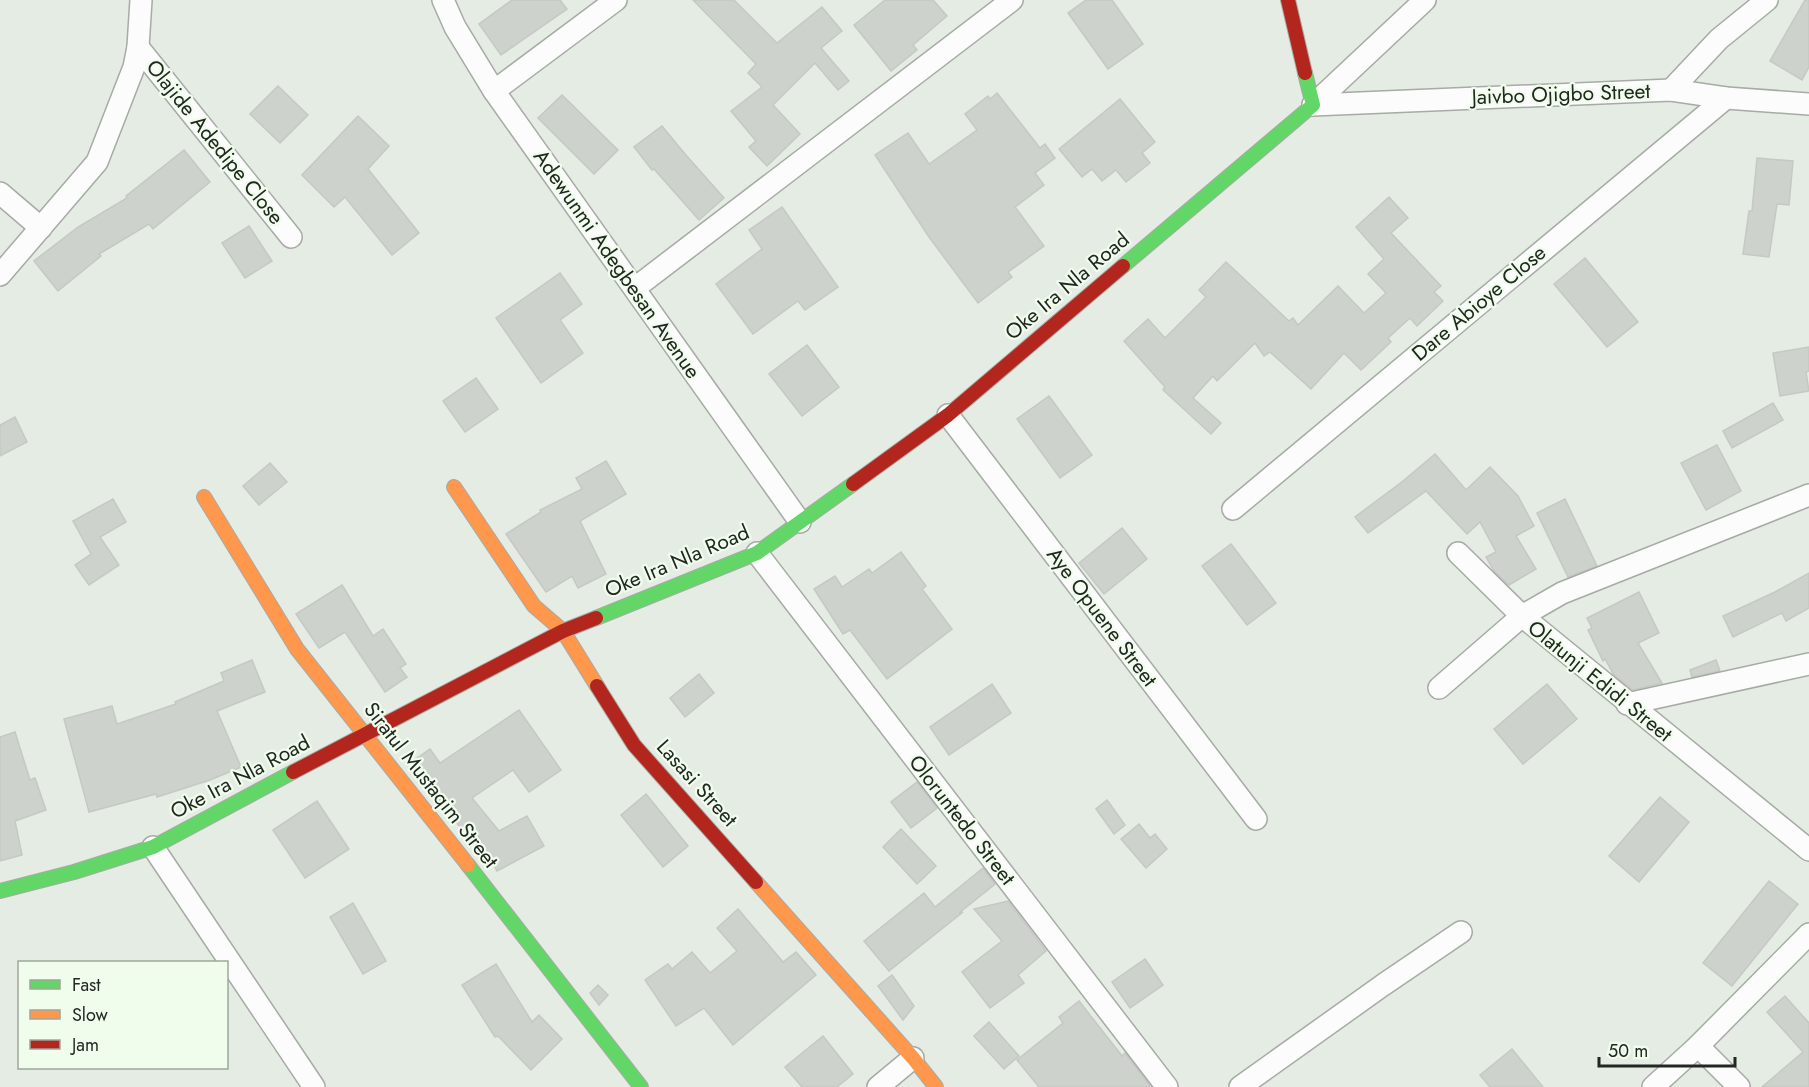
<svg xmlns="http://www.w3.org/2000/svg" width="1809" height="1087" viewBox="0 0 1809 1087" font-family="Jost,sans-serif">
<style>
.building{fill:#ced2cc;stroke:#c4c9c3;stroke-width:1.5}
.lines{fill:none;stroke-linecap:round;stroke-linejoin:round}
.street-casing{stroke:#a6aba5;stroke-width:24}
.fast-casing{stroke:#a6aba5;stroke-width:16}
.slow-casing{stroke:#a6aba5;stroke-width:16}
.jam-casing{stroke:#a6aba5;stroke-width:16}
.street{stroke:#fbfcfb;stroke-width:21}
.fast{stroke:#63d668;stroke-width:14}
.slow{stroke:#ff974d;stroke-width:14}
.jam{stroke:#b3261e;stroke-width:14}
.labels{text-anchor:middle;stroke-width:4.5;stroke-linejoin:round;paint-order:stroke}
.street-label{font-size:21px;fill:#222721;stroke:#f0fded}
</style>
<rect width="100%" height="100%" fill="#e5ece4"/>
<g class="building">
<path d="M512,0H560L567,9L501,55L479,24Z"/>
<path d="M693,0H734L777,43L822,7L842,31L821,48L849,81L838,90L815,63L773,105L800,134L767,166L749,147L756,141L731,111L762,87L748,73L756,64Z"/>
<path d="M885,0H933L947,16L913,45L917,50L891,71L854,25Z"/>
<path d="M1086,0H1112L1143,44L1108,69L1068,13Z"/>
<path d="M1805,0H1809V67L1802,80L1770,61Z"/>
<path d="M278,86L308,115L280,143L250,114Z"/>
<path d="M997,93L1040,148L1045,144L1055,158L1035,173L1044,185L1015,207L1044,246L1008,272L1012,277L978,303L929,237L875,155L908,133L929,164L977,130L965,114L988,96L990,99Z"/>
<path d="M562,95L618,150L594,174L538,118Z"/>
<path d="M1120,99L1155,142L1142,153L1150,163L1126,182L1116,170L1102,181L1092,169L1082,177L1059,149Z"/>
<path d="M358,116L389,146L368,169L419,233L392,255L345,197L334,207L302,175Z"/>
<path d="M662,126L685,154L724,198L699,220L654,169L652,170L634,147Z"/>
<path d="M184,150L210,182L153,229L149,224L99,254L101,256L58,291L34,261L78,227L127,198L126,196Z"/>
<path d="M1757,158L1793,161L1789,205L1777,204L1769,257L1743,254L1749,211H1752Z"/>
<path d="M1389,197L1408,218L1391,233L1441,286L1434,292L1443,301L1417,326L1410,318L1388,338L1391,342L1361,370L1344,353L1311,389L1270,352L1264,356L1255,343L1217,381L1213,376L1193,398L1221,423L1211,434L1163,390L1165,387L1124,341L1148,319L1165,338L1206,297L1199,290L1226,262L1289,321L1293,318L1298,325L1338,286L1364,313L1386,293L1368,274L1384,259L1356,227Z"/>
<path d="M782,207L838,287L805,310L798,301L753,334L716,284L762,249L749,230Z"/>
<path d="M249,226L272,261L245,278L222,243Z"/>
<path d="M1585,258L1638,322L1607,347L1554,284Z"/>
<path d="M560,273L582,304L560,320L583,353L541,383L496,318Z"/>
<path d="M807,345L839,387L802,416L769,374Z"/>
<path d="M1809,347V371L1806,372L1809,391L1780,396L1773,353Z"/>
<path d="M476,378L498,409L465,432L443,401Z"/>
<path d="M1049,396L1092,455L1060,478L1017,419Z"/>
<path d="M1773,403L1783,420L1732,448L1723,431Z"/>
<path d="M15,417L27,442L0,456V425Z"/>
<path d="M1717,445L1741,491L1706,510L1681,463Z"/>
<path d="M1435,454L1466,490L1490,467L1518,496L1534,526L1516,536L1536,569L1509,585L1494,571L1486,557L1496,552L1480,522L1467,534L1426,491L1368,533L1355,517L1403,481Z"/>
<path d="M606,461L626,494L580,521L606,574L578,588L572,576L546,592L506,534L541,512L540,510L582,489L576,478Z"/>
<path d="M270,463L287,482L259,505L243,486Z"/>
<path d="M113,499L126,522L100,537L119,565L89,585L75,565L91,554L73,521Z"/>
<path d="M1565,499L1597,566L1568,577L1537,513Z"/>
<path d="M1122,528L1147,559L1104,594L1079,563Z"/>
<path d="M1231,544L1276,603L1247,625L1202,566Z"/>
<path d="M901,552L926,586L922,589L952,629L887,679L850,630L843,634L814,589L835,576L842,587L869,569L872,573Z"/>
<path d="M1809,573V608L1786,621L1782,613L1733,637L1723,616L1775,592Z"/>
<path d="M342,585L373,636L383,629L406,664L400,668L407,677L385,692L345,632L319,648L296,614Z"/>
<path d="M1639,592L1659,633L1638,643L1662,683L1633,690L1614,675L1605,659L1603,661L1588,630L1592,628L1587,618Z"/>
<path d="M252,660L265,692L217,711L241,767L210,780L157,797L156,794L89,812L64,719L112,706L117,724L176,704L175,702L224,681L221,673Z"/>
<path d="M1716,660L1720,671L1692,677L1690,670Z"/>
<path d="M699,674L714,693L685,717L670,698Z"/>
<path d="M992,684L1011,713L949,755L930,727Z"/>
<path d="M1547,684L1577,719L1523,764L1494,729Z"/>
<path d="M519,710L561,770L529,792L513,770L472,798L499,831L527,816L544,846L497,871L472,824L463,831L410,763L430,749L440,763Z"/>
<path d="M15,732L30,780L35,778L46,810L15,821L22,855L0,861V737Z"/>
<path d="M917,782L937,808L911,828L891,802Z"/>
<path d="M646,794L688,846L663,867L621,815Z"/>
<path d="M1660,797L1689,822L1639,882L1609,856Z"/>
<path d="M1107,800L1125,825L1114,834L1096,809Z"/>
<path d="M317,801L349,849L305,878L273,830Z"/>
<path d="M1139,824L1150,838L1155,834L1167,849L1146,868L1121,839Z"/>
<path d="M901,829L936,866L917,884L883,847Z"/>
<path d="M983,868L995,884L959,913L963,912L889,971L864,941L924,893L935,907Z"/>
<path d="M1769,881L1798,904L1732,986L1703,963Z"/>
<path d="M1008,901L1046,951L1018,975L1024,983L990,1008L962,972L1002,941L974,909Z"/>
<path d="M353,903L386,961L363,974L330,917Z"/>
<path d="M738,909L783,962L796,952L816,975L733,1045L704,1008L676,1026L645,980L668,964L672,969L692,952L710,973L737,951L717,928Z"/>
<path d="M1145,959L1163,985L1130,1008L1112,982Z"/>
<path d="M496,964L532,1022L539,1015L562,1039L531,1070L498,1036L495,1037L462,985Z"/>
<path d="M892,975L914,1006L903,1020L878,986Z"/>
<path d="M598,985L608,995L599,1005L590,993Z"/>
<path d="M1785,996L1809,1023V1087H1762L1803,1052L1767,1012Z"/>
<path d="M1079,1001L1122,1056L1125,1053L1151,1087H1039L1017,1060L1063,1023L1059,1017Z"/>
<path d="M989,1022L1019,1056L1004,1069L974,1036Z"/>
<path d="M823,1036L853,1074L837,1087H802L785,1067Z"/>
<path d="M1512,1049L1543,1087H1490L1480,1075Z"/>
</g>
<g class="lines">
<defs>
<g id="street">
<path d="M443,0L455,27L494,91L800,522"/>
<path d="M138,47L291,237"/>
<path d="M1671,90L1719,39L1767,0"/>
<path d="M494,91L616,0"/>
<path d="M1313,105L1671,90L1726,98L1809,104"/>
<path d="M1313,105L1425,0"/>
<path d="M0,193L41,228"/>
<path d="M0,275L97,162L134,67L138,47L141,0"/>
<path d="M635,288L1012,0"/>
<path d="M948,415L1256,819"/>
<path d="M1809,495L1562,593L1522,616L1809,850"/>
<path d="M1233,509L1726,98"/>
<path d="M757,553L1167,1087"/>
<path d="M1439,688L1522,616L1458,553"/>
<path d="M1627,704L1809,664"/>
<path d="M153,847L314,1087"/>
<path d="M1698,1046L1739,1087"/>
<path d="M878,1087L913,1058"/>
<path d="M1240,1087L1383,985L1461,932"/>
<path d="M1653,1087L1698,1046L1809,934"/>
</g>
<g id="fast">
<path d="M1123,266L1313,105L1305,73"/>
<path d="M596,618L757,553L853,484"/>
<path d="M468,865L641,1087"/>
<path d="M0,891L74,872L153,847L293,772"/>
</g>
<g id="slow">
<path d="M454,487L534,606L563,631L597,686"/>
<path d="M204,497L297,649L468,865"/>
<path d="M756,882L913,1058L936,1087"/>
</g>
<g id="jam">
<path d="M1288,0L1305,73"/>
<path d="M853,484L948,415L1123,266"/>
<path d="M597,686L634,745L756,882"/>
<path d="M293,772L563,631L596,618"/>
</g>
</defs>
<use href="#street" class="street-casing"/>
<use href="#fast" class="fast-casing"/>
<use href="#slow" class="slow-casing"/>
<use href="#jam" class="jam-casing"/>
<use href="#street" class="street"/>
<use href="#fast" class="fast"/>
<use href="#slow" class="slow"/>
<use href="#jam" class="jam"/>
</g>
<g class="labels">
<g class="street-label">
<text transform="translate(1561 94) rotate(-2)" y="7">Jaivbo Ojigbo Street</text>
<text transform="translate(215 142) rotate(51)" y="7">Olajide Adedipe Close</text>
<text transform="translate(617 264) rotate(55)" y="7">Adewunmi Adegbesan Avenue</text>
<text transform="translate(1067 286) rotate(-40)" y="7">Oke Ira Nla Road</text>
<text transform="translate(1479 303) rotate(-40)" y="7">Dare Abioye Close</text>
<text transform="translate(677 561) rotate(-23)" y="7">Oke Ira Nla Road</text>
<text transform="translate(1102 617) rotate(53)" y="7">Aye Opuene Street</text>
<text transform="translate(1600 681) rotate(39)" y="7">Olatunji Edidi Street</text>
<text transform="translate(240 777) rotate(-28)" y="7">Oke Ira Nla Road</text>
<text transform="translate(697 783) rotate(48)" y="7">Lasasi Street</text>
<text transform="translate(431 785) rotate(52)" y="7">Siratul Mustaqim Street</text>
<text transform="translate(962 820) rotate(52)" y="7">Oloruntedo Street</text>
</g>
</g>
<rect x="18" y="961" width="210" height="108" fill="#f0fded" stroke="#9ea79b" stroke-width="1.5"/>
<rect x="30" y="980" width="30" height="9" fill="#63d668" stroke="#9ea79b" stroke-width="1.5"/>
<text x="72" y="991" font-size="18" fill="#222721">Fast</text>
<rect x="30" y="1010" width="30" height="9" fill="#ff974d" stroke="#9ea79b" stroke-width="1.5"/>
<text x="72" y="1021" font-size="18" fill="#222721">Slow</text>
<rect x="30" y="1040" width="30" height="9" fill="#b3261e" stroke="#9ea79b" stroke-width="1.5"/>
<text x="72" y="1051" font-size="18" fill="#222721">Jam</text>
<path d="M1599 1057v9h136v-9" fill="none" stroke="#222721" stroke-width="3"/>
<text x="1608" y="1057" font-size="18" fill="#222721" stroke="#f0fded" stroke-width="4.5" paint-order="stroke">50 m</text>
</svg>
